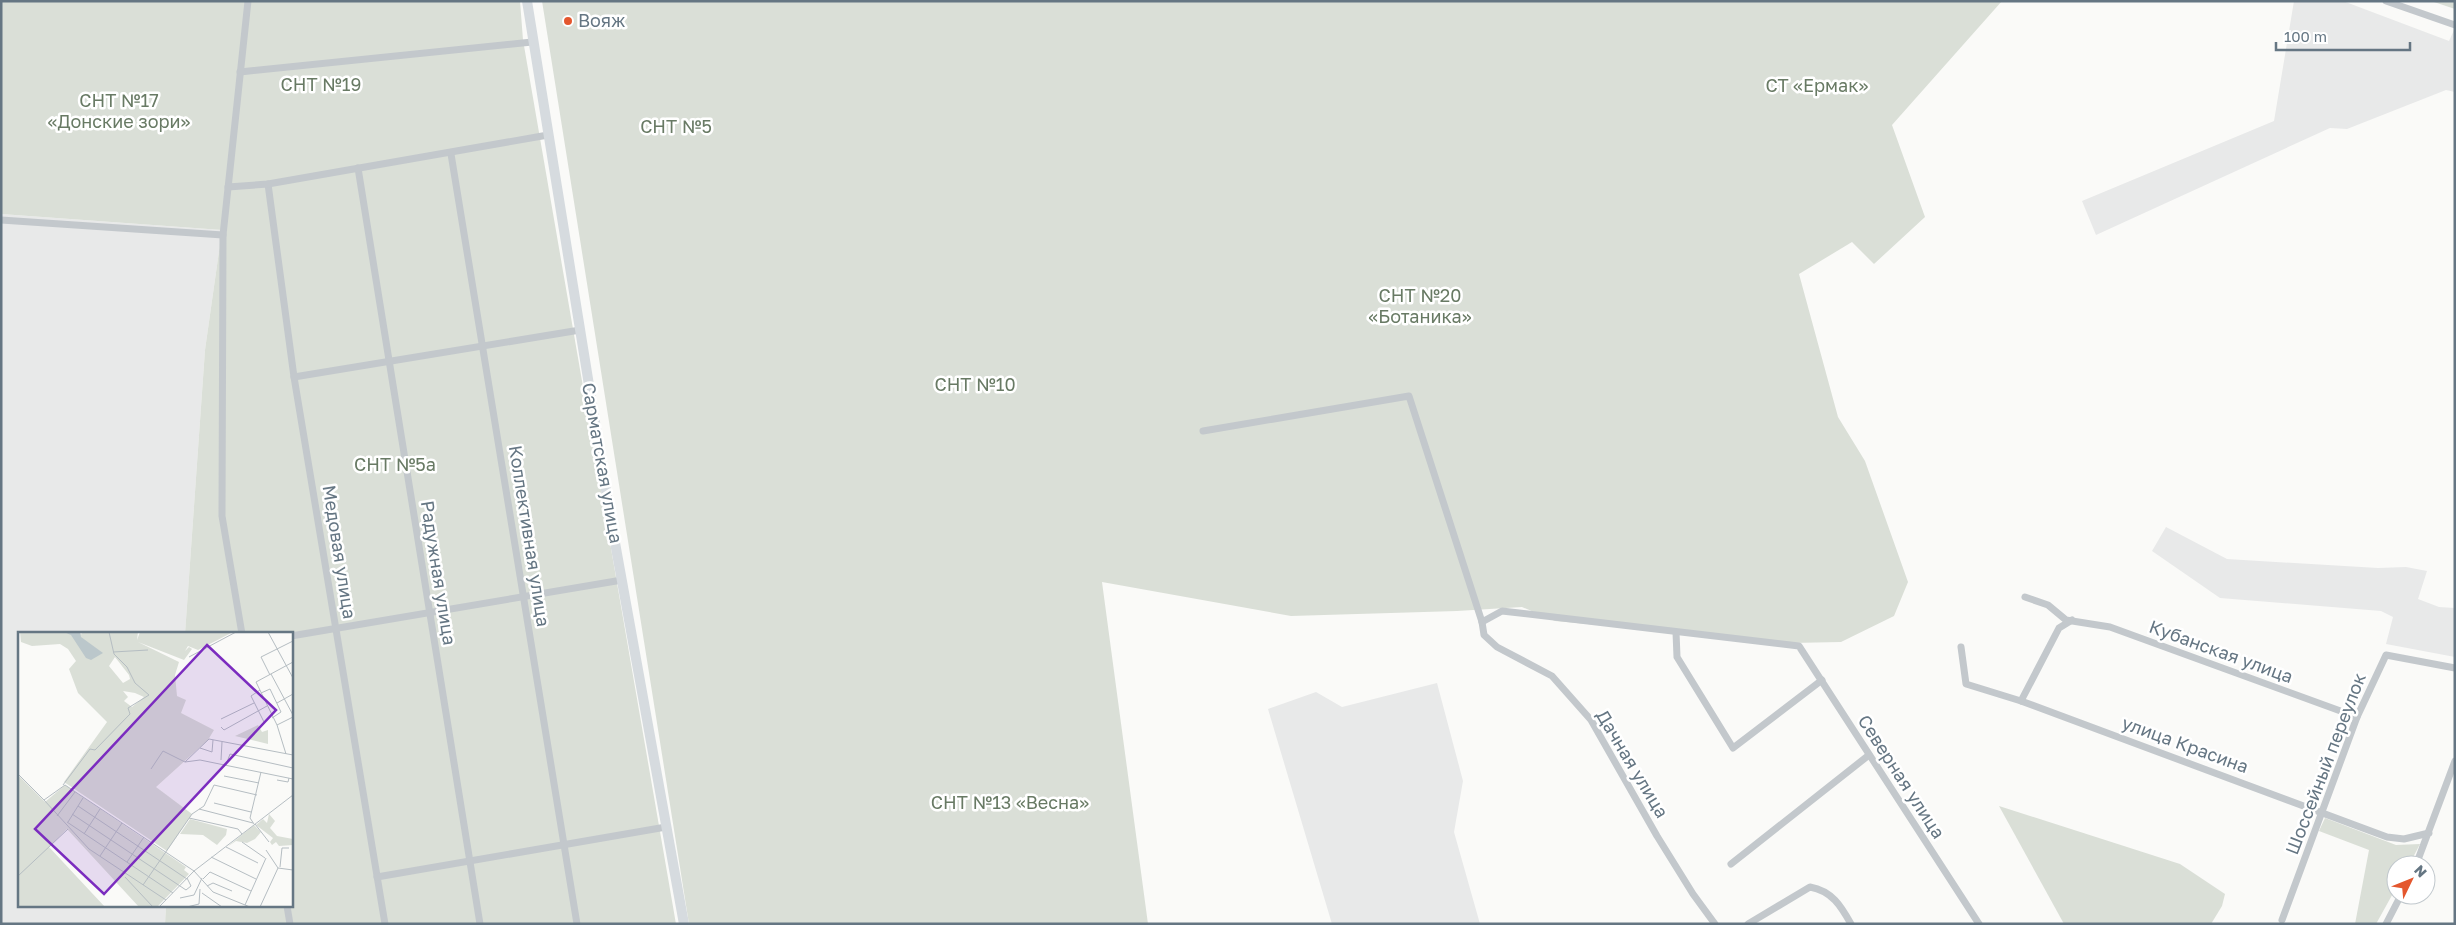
<svg xmlns="http://www.w3.org/2000/svg" width="2456" height="925" viewBox="0 0 2456 925" font-family="'Golos Text',sans-serif">
<style>
.built{fill:#e8e9e9}
.green{fill:#dadfd7}
.lines{fill:none;stroke-linecap:round;stroke-linejoin:round}
.street{stroke:#c3c8cc;stroke-width:7}
.secondary{stroke:#d6dbdf;stroke-width:10}
.poi-dot{fill:#e4572e;stroke:#fff;stroke-width:2}
.labels{text-anchor:middle;stroke-width:5;stroke-linejoin:round;paint-order:stroke}
.poi-label{font-size:18px;fill:#657683;stroke:#fff;text-anchor:start}
.park-label{font-size:18px;fill:#687a64;stroke:#fff}
.street-label{font-size:18px;fill:#657683;stroke:#fff}
.inset-road{fill:none;stroke:#b5bdc2;stroke-width:1}
.view{fill:#7b2cbf;fill-opacity:0.15;stroke:#7b2cbf;stroke-width:2.5}
.inset-edge{fill:none;stroke:#657683;stroke-width:2.5}
</style>
<rect width="100%" height="100%" fill="#fafaf8"/>
<g class="built">
<path d="M2294,1H2343L2449,41L2455,28V92L2446,90L2347,129L2330,128L2096,235L2082,201L2274,121Z"/>
<path d="M1,214L222,230L205,350L185,634H19V906H166L165,924H1Z"/>
<path d="M2166,527L2227,559L2378,568L2406,567L2427,571L2418,599L2439,607L2455,608V657L2386,644L2393,617L2381,611L2220,598L2152,551Z"/>
<path d="M1437,683L1463,781L1454,832L1480,924H1332L1268,709L1316,692L1342,707Z"/>
</g>
<g class="green">
<path d="M1,1H520L523,40L676,924H165L166,906H291V634H185L205,350L222,230L1,214Z"/>
<path d="M542,1H2002L1892,125L1925,217L1874,264L1852,242L1799,274L1838,417L1865,461L1908,582L1894,616L1841,642L1791,643L1555,621L1522,607L1457,611L1291,616L1102,582L1148,924H689Z"/>
<path d="M2431,1H2455V9Z"/>
<path d="M1999,806L2180,864L2225,894L2222,906L2211,924H2064Z"/>
<path d="M2325,818L2396,845L2420,844L2409,865H2396V888L2376,924H2355L2369,850L2319,831Z"/>
</g>
<g class="lines">
<g class="street">
<path d="M2386,1L2455,25"/>
<path d="M240,72L532,42"/>
<path d="M451,154L577,924"/>
<path d="M358,168L480,924"/>
<path d="M268,184L294,377L385,924"/>
<path d="M228,187L268,184L548,135"/>
<path d="M1,220L223,235"/>
<path d="M294,377L580,330"/>
<path d="M1203,431L1409,396L1482,622L1484,635L1497,647L1552,676L1591,720L1657,836L1693,894L1715,924"/>
<path d="M2025,597L2048,605L2066,620L2110,627L2357,717"/>
<path d="M1482,622L1502,611L1799,646L1979,924"/>
<path d="M1676,632L1677,657L1733,748L1822,680"/>
<path d="M242,634L222,516L223,235L248,1"/>
<path d="M291,636L622,580"/>
<path d="M1961,647L1966,684L2021,701L2387,837L2404,839L2429,833"/>
<path d="M2021,701L2059,628L2072,620"/>
<path d="M1731,864L1869,755"/>
<path d="M2416,865L2455,761"/>
<path d="M377,877L666,827"/>
<path d="M287,906L290,924"/>
<path d="M2282,920L2357,717L2386,655L2455,668"/>
<path d="M1748,924L1810,887C1832,891 1841,906 1851,924"/>
<path d="M2386,924L2401,895"/>
</g>
<path class="secondary" d="M527,1L610,515L684,924"/>
</g>
<circle class="poi-dot" cx="568" cy="21" r="5"/>
<g class="labels">
<g class="poi-label">
<text x="578" y="27">Вояж</text>
</g>
<g class="park-label">
<text x="321" y="91">СНТ №19</text>
<text x="1817" y="92">СТ «Ермак»</text>
<text x="119" y="107">СНТ №17<tspan x="119" dy="21">«Донские зори»</tspan></text>
<text x="676" y="133">СНТ №5</text>
<text x="1420" y="302">СНТ №20<tspan x="1420" dy="21">«Ботаника»</tspan></text>
<text x="975" y="391">СНТ №10</text>
<text x="395" y="471">СНТ №5а</text>
<text x="1010" y="809">СНТ №13 «Весна»</text>
</g>
<g class="street-label">
<text transform="translate(602 463) rotate(80)" y="6">Сарматская улица</text>
<text transform="translate(529 536) rotate(81)" y="6">Коллективная улица</text>
<text transform="translate(339 552) rotate(81)" y="6">Медовая улица</text>
<text transform="translate(438 573) rotate(81)" y="6">Радужная улица</text>
<text transform="translate(2221 652) rotate(20)" y="6">Кубанская улица</text>
<text transform="translate(2185 745) rotate(20)" y="6">улица Красина</text>
<text transform="translate(1632 764) rotate(59)" y="6">Дачная улица</text>
<text transform="translate(2326 764) rotate(-69)" y="6">Шоссейный переулок</text>
<text transform="translate(1901 777) rotate(57)" y="6">Северная улица</text>
</g>
</g>
<g transform="translate(18 632)">
<rect width="275" height="275" fill="#fafaf8"/>
<path d="M2,0H62L63,3L64,0H120L119,8L122,0H215L180,18L170,14L167,19L171,15L174,17L166,28L120,10L161,30L157,43L159,64L168,68L163,81L196,98L190,108L138,155L174,182L149,219L46,150L89,90L60,61L51,37L58,29L50,17L42,12L14,14L3,10ZM97,25L111,43L112,47L105,51L91,34ZM105,59L117,61L126,65L114,75L106,69L110,65ZM240,93L244,100L250,98V112L217,104ZM0,143L27,170L47,153L168,235L166,238L171,242L139,275H121L49,197L31,215L87,275H0ZM251,182L257,189L252,196L259,204L275,207V213L261,214L258,210L254,213L252,210L255,206L238,193L245,187L249,191ZM172,187L209,197L208,203L199,213L185,203L162,202ZM236,193L243,200L237,207L229,211L218,209L209,215Z" fill="#dadfd7" fill-rule="evenodd"/>
<path d="M46,0H62L63,5L85,21L73,28L68,26L53,3Z" fill="#bbc7cb"/>
<path class="inset-road" d="M250,0L275,46M95,20L130,18M171,25L218,0M253,42L275,83M252,43L243,25L275,9M242,58L233,64L246,90M243,61L252,57L263,80L254,86M259,71L275,62M203,87L236,71M259,93L275,85M203,95L206,98L249,74M182,116L194,120L195,108M268,122L259,93L238,50L275,30M203,128L204,110M167,130L191,107L275,123M167,130L182,128L275,147M208,133L212,122L275,136M133,137L145,119L167,130M0,142L26,168L47,153L176,239M206,144L241,151M259,148L270,150L271,146M45,153L72,117L77,118L112,82L110,76L131,63L117,51L109,35L96,22L91,0M26,168L71,217L148,268M196,171L233,180M60,174L169,247M181,177L235,191M54,182L168,258L173,254L169,246M39,184L57,160M171,186L220,197L224,202M49,190L155,261M50,190L65,166M236,192L232,186L243,140M237,192L251,210M66,202L82,177M224,210L247,226M208,215L240,231M248,218L260,236M82,224L104,191M193,225L238,247M109,230L126,205M262,235L264,216H271M176,239L195,260L232,275M0,244L50,197M107,245L135,275M185,247L192,240L233,259M125,253L174,182L186,174L196,153L239,163M189,254L195,251L214,259M184,261L204,275M162,266L176,263L184,246M227,273L248,226M141,275L176,239L275,163M169,275L181,272L182,257M242,275L260,236L275,238"/>
<path class="view" d="M189,13L258,78L86,262L17,197Z"/>
<rect width="275" height="275" class="inset-edge"/>
</g>
<rect width="2456" height="925" fill="none" stroke="#657683" stroke-width="5"/>
<g transform="translate(2411 880) rotate(47)"><circle r="24" fill="#ffffff" stroke="#c1c8cd"/>
<path d="M0-4L9 19L0 12L-9 19Z" fill="#e4572e"/>
<text y="-8" font-size="14" font-weight="bold" text-anchor="middle" fill="#657683">N</text>
</g>
<path d="M2276 42v8h134v-8" fill="none" stroke="#657683" stroke-width="2.5"/>
<text x="2284" y="42" font-size="15" fill="#657683" stroke="#ffffff" stroke-width="4" paint-order="stroke">100 m</text>
</svg>
